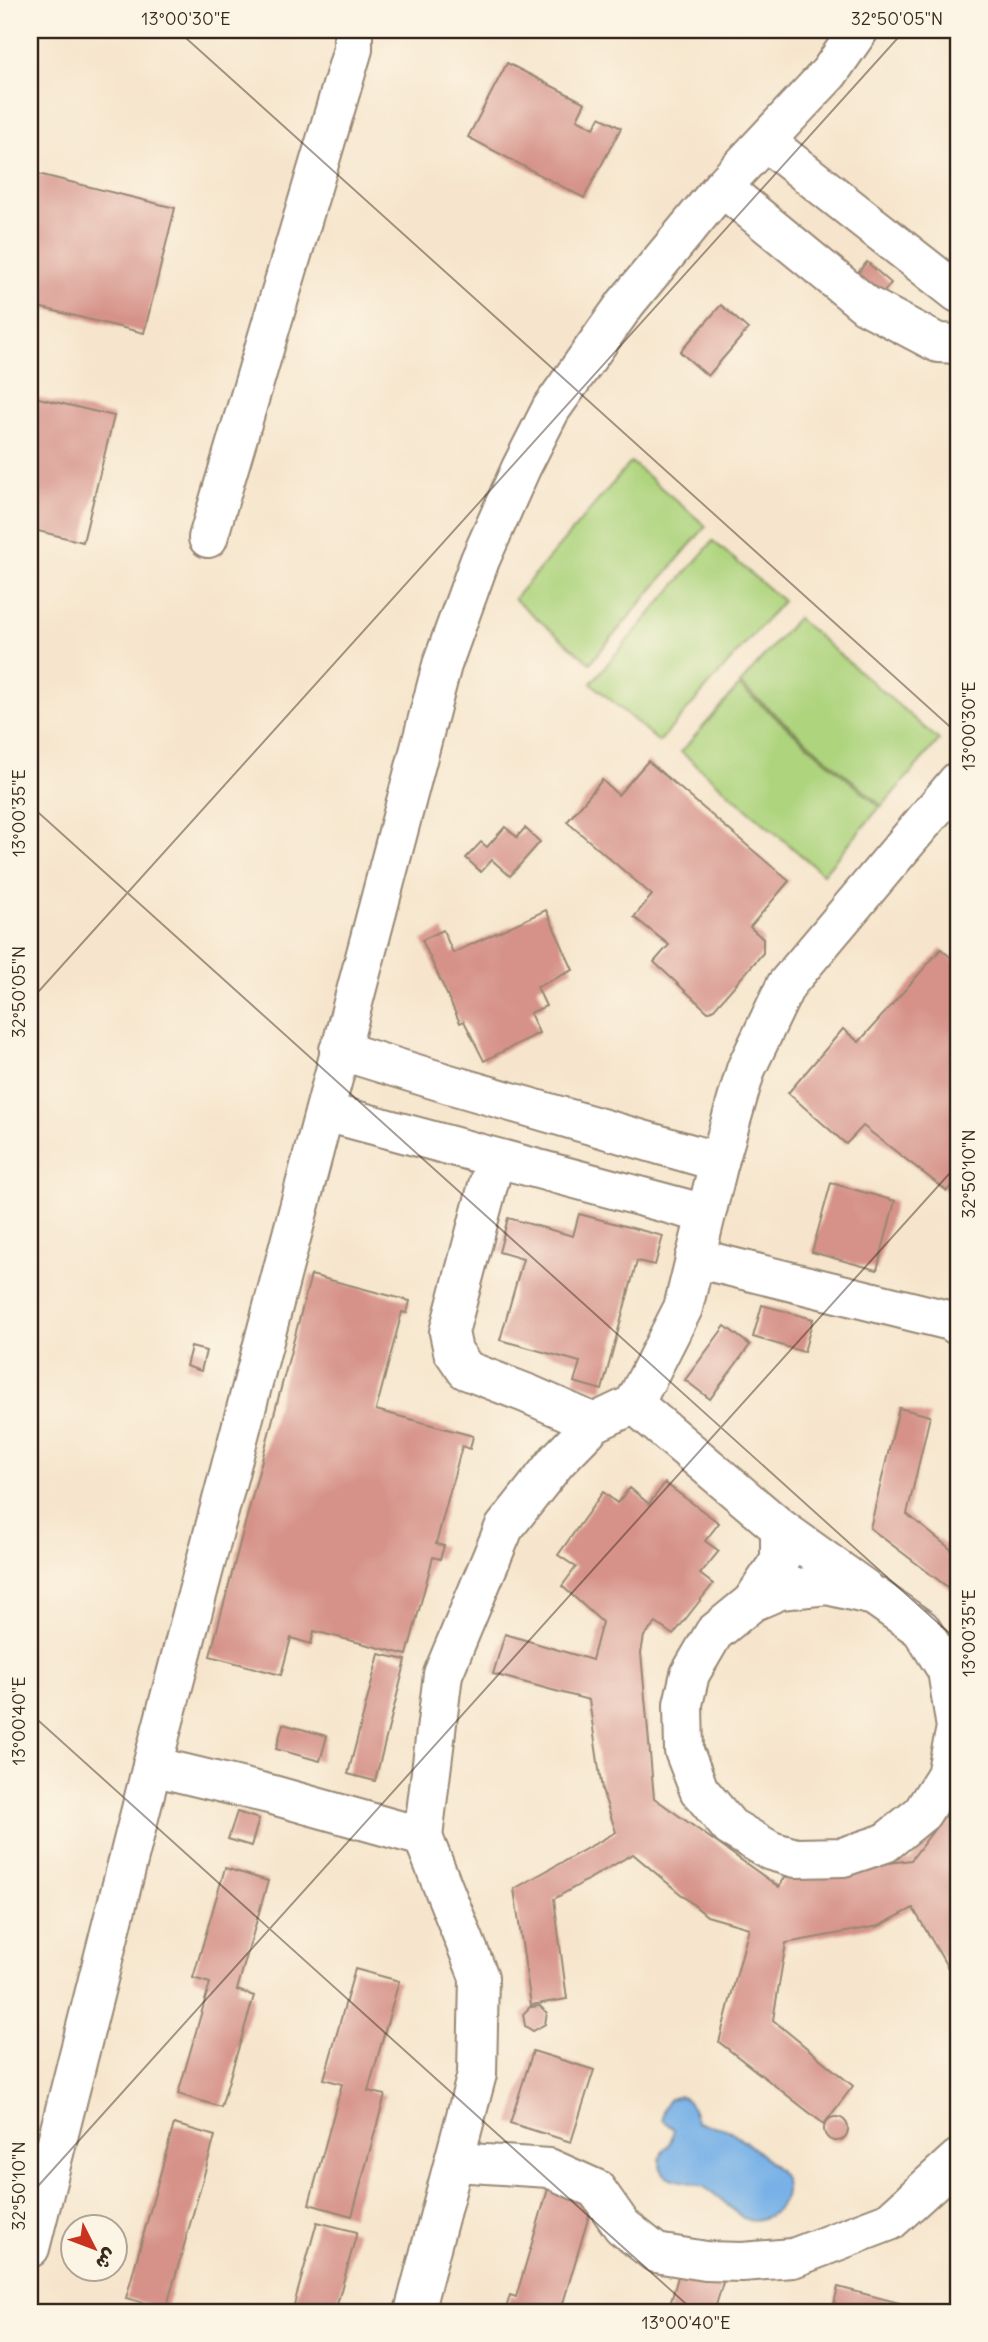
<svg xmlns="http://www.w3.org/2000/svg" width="988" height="2342" viewBox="0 0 988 2342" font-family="Delius,'Playpen Sans Arabic',sans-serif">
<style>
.green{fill:#aed47e;stroke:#747f4e;stroke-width:2}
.water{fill:#77b1e7;stroke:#596e82;stroke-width:2}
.building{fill:#d69289}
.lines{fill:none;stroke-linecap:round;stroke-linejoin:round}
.minor-casing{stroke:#988875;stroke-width:42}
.minor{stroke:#fff;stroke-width:38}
.ticks{fill:none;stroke:#3b2a1e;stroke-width:2;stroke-opacity:0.45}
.neatline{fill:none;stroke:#3b2a1e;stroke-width:2.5}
.ticks-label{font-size:18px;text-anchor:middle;fill:#3b2a1e}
</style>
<rect width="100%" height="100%" fill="#fcf5e5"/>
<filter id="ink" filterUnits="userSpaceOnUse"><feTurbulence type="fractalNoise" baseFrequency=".0143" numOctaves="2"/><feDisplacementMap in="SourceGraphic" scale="14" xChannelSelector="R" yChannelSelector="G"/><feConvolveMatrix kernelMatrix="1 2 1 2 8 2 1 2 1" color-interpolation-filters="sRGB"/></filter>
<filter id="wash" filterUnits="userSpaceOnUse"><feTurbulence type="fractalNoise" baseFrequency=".00686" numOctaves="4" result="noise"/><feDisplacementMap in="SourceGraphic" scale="28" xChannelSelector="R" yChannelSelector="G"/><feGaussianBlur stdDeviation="1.57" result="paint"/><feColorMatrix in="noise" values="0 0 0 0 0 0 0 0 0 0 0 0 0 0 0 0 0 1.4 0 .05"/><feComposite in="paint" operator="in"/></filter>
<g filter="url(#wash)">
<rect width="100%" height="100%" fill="#f6e5cc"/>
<g class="green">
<path d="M631,462L706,526L590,663L514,599Z"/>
<path d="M713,541L783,601L659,742L591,683Z"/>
<path d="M797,618L939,740L882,806L740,684Z"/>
<path d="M739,686L880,807L823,874L681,752Z"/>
</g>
<path class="water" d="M679,2096C691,2100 694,2111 696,2122C706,2125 718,2126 728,2130C736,2133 777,2167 782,2175C797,2199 768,2227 743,2218C730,2208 718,2195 704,2187C690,2179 660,2185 660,2162C660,2154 663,2149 670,2144L674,2129L662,2120L663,2109L669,2099Z"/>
<g id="blocks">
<g class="building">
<path d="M507,63L585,103L577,119L594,128L600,117L621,128L584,198L468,137Z"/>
<path d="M30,172L175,208L144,333L30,305Z"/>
<path d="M867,262L891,283L878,299L853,278Z"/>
<path d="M721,305L748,329L708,376L680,352Z"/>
<path d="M30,396L114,416L83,542L30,529Z"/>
<path d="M648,761L789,881L750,927L763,939V953L714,1009L708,1012L654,962L669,945L634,917L652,895L567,822L602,780L618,795Z"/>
<path d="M505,827L517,837L525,828L540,842L510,876L492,860L481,872L466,858L481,842L487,847Z"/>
<path d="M546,910L573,970L537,987L546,1006L530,1013L539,1033L484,1061L464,1021L460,1023L422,940L443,930L453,953Z"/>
<path d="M941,949L958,964V1178L947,1191L863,1126L846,1144L788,1093L843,1029L859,1042Z"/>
<path d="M831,1183L895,1201L877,1270L812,1252Z"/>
<path d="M579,1214L663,1236L655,1265L637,1261L602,1390L574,1382L580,1362L500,1340L523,1259L499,1252L508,1218L573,1236Z"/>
<path d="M311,1275L410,1301L407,1313L402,1312L376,1410L473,1436L470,1449L462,1446L436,1544L444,1546L440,1559L433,1557L407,1655L314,1631L311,1644L291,1638L281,1675L210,1656Z"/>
<path d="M762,1305L813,1319L804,1352L753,1337Z"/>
<path d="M725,1326L750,1345L710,1399L685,1380Z"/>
<path d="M191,1347L206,1351L201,1371L186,1366Z"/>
<path d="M899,1408L930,1416L907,1514L958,1555V1595L870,1528Z"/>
<path d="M665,1483L719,1523L705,1541L719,1551L700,1574L713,1584L673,1635L656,1623L644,1636L641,1653L654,1798L779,1887L785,1877L911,1860L958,1798V1985L913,1908L879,1926L786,1943L773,2020L853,2086L824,2124L719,2042L749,1928L707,1916L633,1854L554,1899L567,1999L531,2005L514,1889L616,1832L602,1790L589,1700L493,1674L505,1634L592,1660L602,1622L562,1586L576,1567L558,1555L603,1492L617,1503L630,1488L649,1504Z"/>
<path d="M379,1654L406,1660L375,1781L348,1774Z"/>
<path d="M283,1724L327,1736L320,1761L276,1749Z"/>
<path d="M237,1812L259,1819L251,1846L228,1839Z"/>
<path d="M225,1868L268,1881L237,1990L254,1996L221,2107L178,2094L210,1983L193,1978Z"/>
<path d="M355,1969L399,1981L368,2091L385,2095L352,2216L309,2204L342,2084L324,2079Z"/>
<path d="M540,2006L547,2013L545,2024L533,2031L525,2026L523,2014L530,2007Z"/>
<path d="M533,2051L594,2070L571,2142L510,2123Z"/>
<circle cx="836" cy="2129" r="12"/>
<path d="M174,2124L215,2136L166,2309L126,2298Z"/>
<path d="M548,2189L593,2202L561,2310L552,2308L551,2312H505L510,2295L516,2297Z"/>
<path d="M317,2222L357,2232L335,2312H292Z"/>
<path d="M681,2266L724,2279L714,2312H668Z"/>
<path d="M838,2287L911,2306L910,2312H832Z"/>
</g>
</g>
</g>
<g filter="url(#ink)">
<use href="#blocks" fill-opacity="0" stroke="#988875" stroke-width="2"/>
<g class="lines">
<defs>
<g id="minor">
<path d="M766,142L958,293"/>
<path d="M722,187L866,305L938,343L958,344"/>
<path d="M208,538L353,49V30"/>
<path d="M339,1050L449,1084L719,1162"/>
<path d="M325,1112L706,1214"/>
<path d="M495,1159L449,1332L453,1351L466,1370L528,1394L594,1423"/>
<path d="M695,1258L951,1321L958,1326"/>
<path d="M634,1404L780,1528L865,1589"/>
<path d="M752,1602L780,1590L827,1585L874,1596L921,1629L947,1670L956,1728L946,1775L922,1813L885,1843L843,1857L796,1858L771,1851L730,1827L699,1790L684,1751L683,1704L690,1674L714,1633L752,1602L780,1560V1528"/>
<path d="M152,1766L273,1795L423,1837L479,1977L477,2074L414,2312"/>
<path d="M423,1837L443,1674L504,1528L557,1461L594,1423L634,1404L683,1308L719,1162L746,1069L786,985L958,781"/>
<path d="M454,2162L549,2168L596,2189L622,2226L656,2253L706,2261L742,2262L793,2258L890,2221L958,2159"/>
<path d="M30,2248L152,1766L442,665L480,560L521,468L551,409L626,303L722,187L829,73L859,30"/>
</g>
</defs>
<use href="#minor" class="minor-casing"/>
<use href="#minor" class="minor"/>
</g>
</g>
<path class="ticks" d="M177,30L958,734M30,805L958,1641M30,1001L905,30M30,1713L695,2312M30,2195L958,1164"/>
<rect width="988" height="2342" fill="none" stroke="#fcf5e5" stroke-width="77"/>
<g transform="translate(94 2248) rotate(132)"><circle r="33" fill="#fcf5e5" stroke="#afa495" stroke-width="2"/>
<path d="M0-5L12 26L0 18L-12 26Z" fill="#c8321e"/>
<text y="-10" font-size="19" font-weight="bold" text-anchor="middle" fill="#3b2a1e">ش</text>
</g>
<rect x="38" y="38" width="912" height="2266" class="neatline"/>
<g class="ticks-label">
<text x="186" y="25">13°00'30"E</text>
<text x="897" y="25">32°50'05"N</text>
<text transform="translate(969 726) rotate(-90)" y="6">13°00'30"E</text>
<text transform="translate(19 813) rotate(-90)" y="6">13°00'35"E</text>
<text transform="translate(19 992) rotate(-90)" y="6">32°50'05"N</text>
<text transform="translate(969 1174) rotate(-90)" y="6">32°50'10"N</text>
<text transform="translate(969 1633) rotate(-90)" y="6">13°00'35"E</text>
<text transform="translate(19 1721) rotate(-90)" y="6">13°00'40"E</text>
<text transform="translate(19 2186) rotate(-90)" y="6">32°50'10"N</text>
<text x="686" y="2329">13°00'40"E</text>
</g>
</svg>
